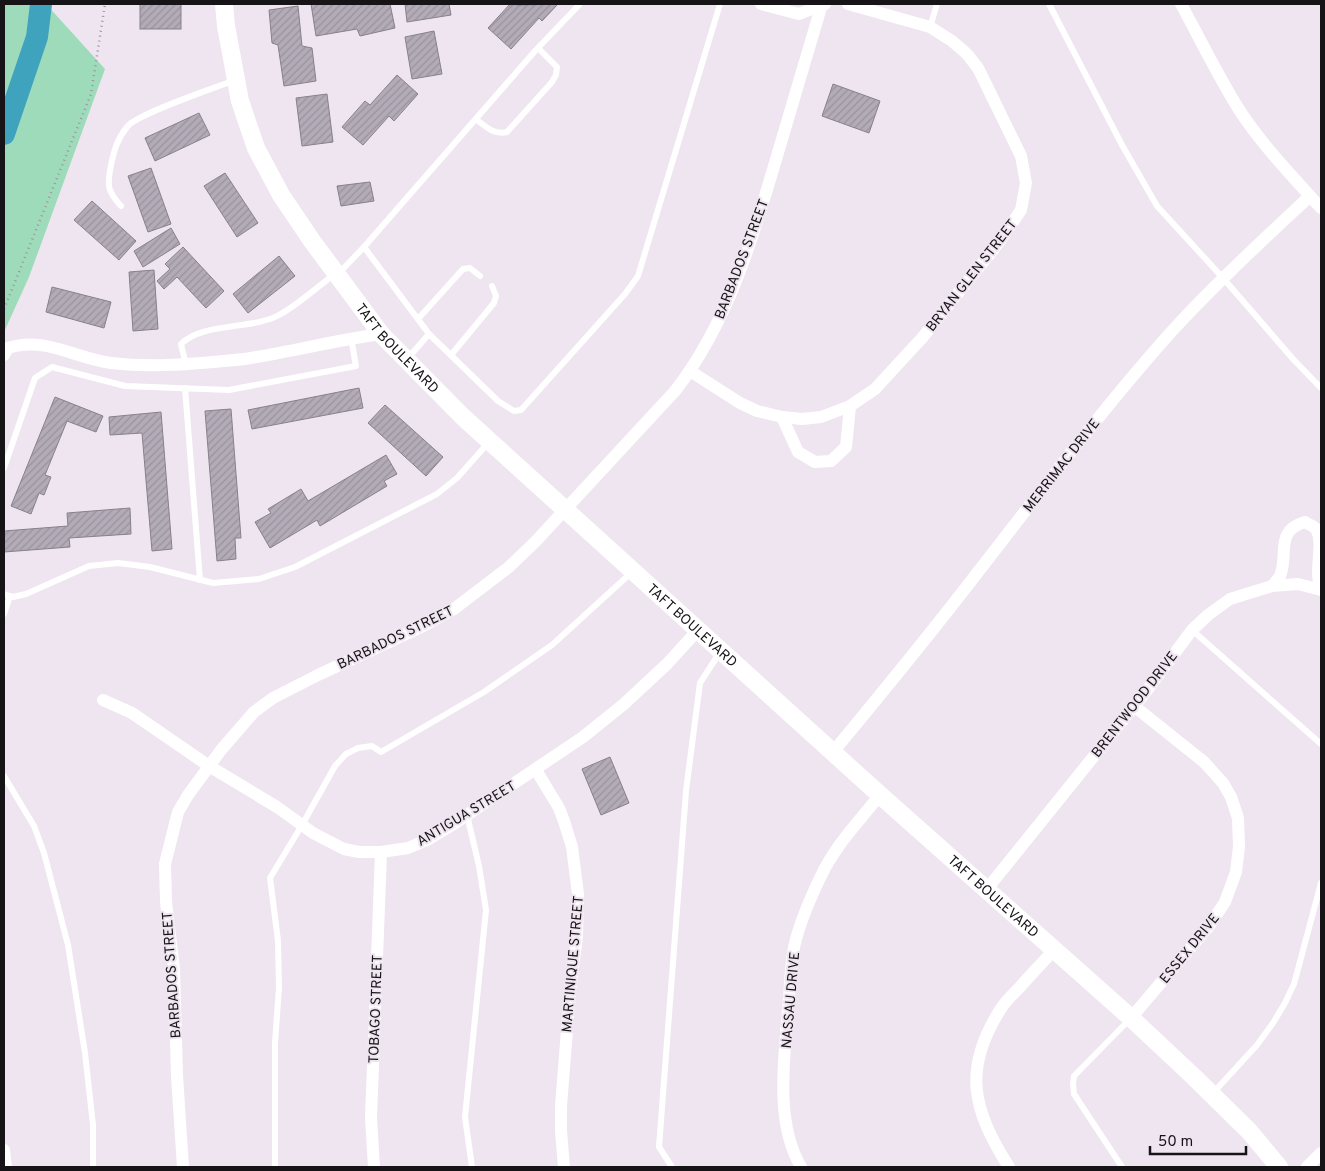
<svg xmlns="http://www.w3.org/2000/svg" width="1325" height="1171" viewBox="0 0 1325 1171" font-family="Overpass,sans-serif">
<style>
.grass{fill:#9edbba}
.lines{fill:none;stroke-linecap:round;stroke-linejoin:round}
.river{stroke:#40a3be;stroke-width:22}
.building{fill:url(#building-hatch);stroke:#87818c}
.path{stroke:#9c949d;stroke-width:2.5;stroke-dasharray:1 4;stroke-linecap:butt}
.lane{stroke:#fff;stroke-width:6}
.street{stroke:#fff;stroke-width:12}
.secondary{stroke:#fff;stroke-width:18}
.labels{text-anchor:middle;stroke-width:4;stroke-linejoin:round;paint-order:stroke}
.street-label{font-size:14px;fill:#171418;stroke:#efe5f0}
</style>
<defs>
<pattern id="building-hatch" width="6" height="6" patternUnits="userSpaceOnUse" patternTransform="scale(1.25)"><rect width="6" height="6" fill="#b3acb8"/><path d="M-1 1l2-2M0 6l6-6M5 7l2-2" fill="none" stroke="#99939d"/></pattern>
</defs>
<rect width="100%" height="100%" fill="#efe5f0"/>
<path class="grass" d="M4,4H46L105,69L29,277L4,332Z"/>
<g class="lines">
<path class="river" d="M4,134L37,37L41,4"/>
</g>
<g class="building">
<rect x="140" y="4" width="41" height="25"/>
<path d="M311,4H390L395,28L360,36L357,29L316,36Z"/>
<path d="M405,4H449L451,15L407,22Z"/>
<path d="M510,4L519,5L558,4L542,21L539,18L511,49L488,28Z"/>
<path d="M298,6L302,46L312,48L316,81L284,86L278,45L272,43L269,10Z"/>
<path d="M434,31L442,74L412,79L405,37Z"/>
<path d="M397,75L418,94L394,121L389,116L363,145L342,127L365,101L370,105Z"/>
<path d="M833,84L880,101L869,133L822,116Z"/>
<path d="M327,94L333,142L302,146L296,98Z"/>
<path d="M199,113L210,135L155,161L145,138Z"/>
<path d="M151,168L171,224L148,232L128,176Z"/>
<path d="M225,173L258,223L237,237L204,186Z"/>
<path d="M370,182L374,201L341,206L337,186Z"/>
<path d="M92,201L136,241L119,260L74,220Z"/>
<path d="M171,228L180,244L143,267L134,251Z"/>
<path d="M183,247L224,291L206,308L177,277L164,289L157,281L170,269L165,264Z"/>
<path d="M279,256L295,276L248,313L233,294Z"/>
<path d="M154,270L158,329L133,331L129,272Z"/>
<path d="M52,287L111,302L104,328L46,312Z"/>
<path d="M359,388L363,408L252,429L248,410Z"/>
<path d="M55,397L103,416L96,432L67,421L45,475L51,477L44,495L39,493L31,514L11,506Z"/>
<path d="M385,405L443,457L426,476L368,423Z"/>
<path d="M231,409L241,538H235L236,559L217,561L205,411Z"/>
<path d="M161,412L172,549L152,551L142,433L110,435L109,417Z"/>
<path d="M386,455L397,474L384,481L387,486L320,526L317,520L270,548L255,522L271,513L268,509L301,489L308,501Z"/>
<path d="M130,508L131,534L69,538L70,547L4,552V531L68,526L67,513Z"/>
<path d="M610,757L629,803L601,815L582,769Z"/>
</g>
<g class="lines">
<path class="path" d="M4,309L91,94L105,4"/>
<g class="lane">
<path d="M1049,4L1122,145L1157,206L1223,278L1293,359L1321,388"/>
<path d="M930,27L937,4"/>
<path d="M477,120C486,127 494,135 507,132L552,82L556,75L557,67L538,48"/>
<path d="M121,206C107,191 107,185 111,165C114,151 117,139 127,127C136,114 215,88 235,80"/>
<path d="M364,247L429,334L498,401L514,411L521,410L625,294L638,276L720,4"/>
<path d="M338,274L364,247L535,51L580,4"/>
<path d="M418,319L463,269L470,268L480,276"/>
<path d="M451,355L494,303L496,296L492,286"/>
<path d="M408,358L429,334"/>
<path d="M186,365L181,344C203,322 252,330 279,315C298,305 318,286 335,274"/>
<path d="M185,388L200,580"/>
<path d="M4,468L35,378L52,367L125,386L229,390L356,366L351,338"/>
<path d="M4,594L13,597L26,594L89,566L118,563L150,567L213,583L259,579L295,567L437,494L457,478L489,442"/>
<path d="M4,614L10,596"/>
<path d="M1192,630L1321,744"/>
<path d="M4,776L34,826L44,853L68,945L85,1053L93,1125V1167"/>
<path d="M467,815L479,866L486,910L465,1117L472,1167"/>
<path d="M1213,1093L1257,1045L1273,1023L1285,1003L1294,984L1321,883"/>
<path d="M275,1167V1043L279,988L278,941L270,878L302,825L335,766L346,754L358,748L372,746L381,752L484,692L552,645L632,572"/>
<path d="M672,1167L659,1147L686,791L700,683L720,652"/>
<path d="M1122,1167L1074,1094L1073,1084L1074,1076L1130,1019"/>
</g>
<g class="street">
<path d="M761,4L799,14L825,4"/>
<path d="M1181,4C1200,39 1217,74 1238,108C1261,144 1292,176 1321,208"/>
<path d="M4,355L8,348C44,336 75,358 111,363C146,367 178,365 213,362C225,361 238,360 251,358C294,351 337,340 381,334"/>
<path d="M690,371L740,403L757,411L782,417L802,419L821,417L850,406L875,389L922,338L1000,241L1021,210L1026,183L1021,156L978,68L967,54L952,41L930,27L848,4"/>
<path d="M782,417L798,452L815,462L831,461L846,447L850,406"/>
<path d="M1272,586C1275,583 1278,579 1280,576C1289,555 1274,531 1305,522C1308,524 1314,526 1316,529C1325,544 1313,571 1321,588"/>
<path d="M103,700L132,713L209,766L277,807L313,833L344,849L359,852H381L408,848L427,840L455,823L583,737L624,704L667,664L698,630"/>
<path d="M833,752C882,693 931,633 978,572C1041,491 1103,408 1172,331C1216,283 1263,240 1310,196"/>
<path d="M536,770L559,808L564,821L572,847L578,894L577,936L570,992L561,1106V1131L564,1167"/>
<path d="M987,889L1148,689L1192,630L1208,615L1230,599L1272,586L1298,584L1321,590"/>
<path d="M1131,1018L1209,926L1225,902L1236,872L1239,847L1238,818L1231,797L1223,783L1204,762L1134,706"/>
<path d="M4,1150L6,1167"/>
<path d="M183,1167L177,1076L174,969L166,902L165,864L178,812L188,795L221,750L254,712L273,698L318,675L423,626L454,609L509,567L536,541L675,391C728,323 753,238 777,156C792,105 807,55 822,4"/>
<path d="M374,1167L371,1118L381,852"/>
<path d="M801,1167C775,1123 784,1060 788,1010C790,991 790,972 793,953C797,928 809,901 820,878C834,847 859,821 880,795"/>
<path d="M1009,1167C972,1109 962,1068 1002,1007C1007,1000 1014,993 1020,987C1031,974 1043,962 1054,950"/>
<path d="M1307,1167L1321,1153"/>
</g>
<path class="secondary" id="s1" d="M224,4L226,26L240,101L256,148L281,195L312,241L381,334L463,417L880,795L1131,1018L1194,1077L1249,1131L1279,1167"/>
</g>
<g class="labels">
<g class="street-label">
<text transform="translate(741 259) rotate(-69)" y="5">BARBADOS STREET</text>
<text transform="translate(971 275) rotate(-52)" y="5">BRYAN GLEN STREET</text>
<text dy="5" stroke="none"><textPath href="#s1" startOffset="394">TAFT BOULEVARD</textPath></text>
<text transform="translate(1061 465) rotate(-52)" y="5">MERRIMAC DRIVE</text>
<text dy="5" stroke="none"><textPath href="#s1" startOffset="799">TAFT BOULEVARD</textPath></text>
<text transform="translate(395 637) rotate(-26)" y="5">BARBADOS STREET</text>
<text transform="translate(1134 704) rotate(-52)" y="5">BRENTWOOD DRIVE</text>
<text transform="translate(466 813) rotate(-31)" y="5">ANTIGUA STREET</text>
<text dy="5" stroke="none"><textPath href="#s1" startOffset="1204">TAFT BOULEVARD</textPath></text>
<text transform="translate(1189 948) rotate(-51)" y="5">ESSEX DRIVE</text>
<text transform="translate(572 964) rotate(-85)" y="5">MARTINIQUE STREET</text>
<text transform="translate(171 975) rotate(-94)" y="5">BARBADOS STREET</text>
<text transform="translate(790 1000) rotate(-85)" y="5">NASSAU DRIVE</text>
<text transform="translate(375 1009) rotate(-88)" y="5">TOBAGO STREET</text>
</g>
</g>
<rect width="1325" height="1171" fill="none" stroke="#171418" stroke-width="10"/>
<path d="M1150 1146v8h96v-8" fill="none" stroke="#171418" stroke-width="2.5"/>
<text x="1158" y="1146" font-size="15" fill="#171418" stroke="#efe5f0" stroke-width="4" paint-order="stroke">50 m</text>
</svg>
